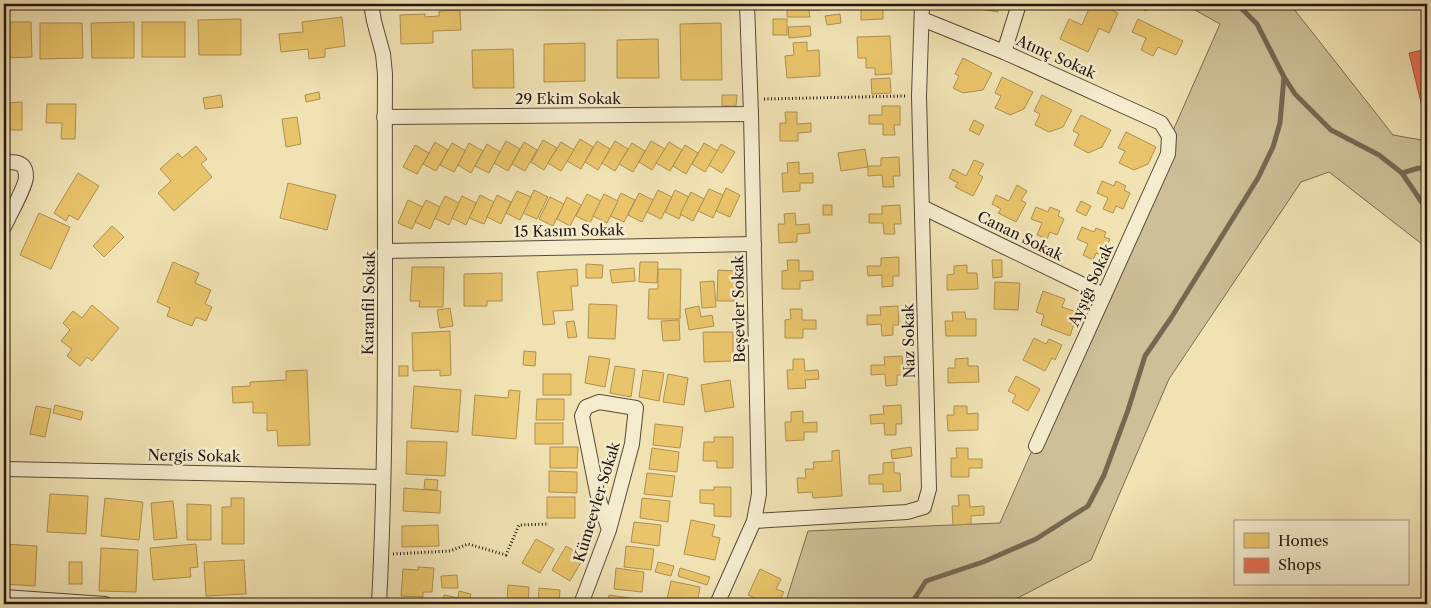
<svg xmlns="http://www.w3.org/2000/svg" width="1431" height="608" viewBox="0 0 1431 608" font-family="'Libre Caslon Text',serif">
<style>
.green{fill:#cdc098;stroke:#796c55}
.homes{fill:#e9c46a;stroke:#ae9050}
.shops{fill:#e76f51;stroke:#ad553e}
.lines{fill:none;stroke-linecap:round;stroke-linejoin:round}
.stream{stroke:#756852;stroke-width:5}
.street-casing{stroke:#584a3a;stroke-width:16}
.path{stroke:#251812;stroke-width:3;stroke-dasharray:1 2.5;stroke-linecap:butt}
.street{stroke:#f5ecce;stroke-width:14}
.labels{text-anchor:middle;stroke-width:5;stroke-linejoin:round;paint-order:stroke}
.street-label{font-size:15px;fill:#251812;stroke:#f5ecce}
</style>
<rect width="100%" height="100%" fill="#f0e2b3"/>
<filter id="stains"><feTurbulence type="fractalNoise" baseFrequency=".004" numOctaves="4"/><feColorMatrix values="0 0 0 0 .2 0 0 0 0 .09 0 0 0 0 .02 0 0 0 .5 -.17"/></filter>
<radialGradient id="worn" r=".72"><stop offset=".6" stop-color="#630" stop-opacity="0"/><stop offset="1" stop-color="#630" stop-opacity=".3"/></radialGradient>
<path class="green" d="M1184,4H1290L1393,135L1427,141V248L1329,172L1301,182L1169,379L1091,560L1006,604H785L808,531L1000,523L1220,24Z"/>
<g class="homes">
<path d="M787,4H821V10H809L810,17H787Z"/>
<path d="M977,4H999L998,12L976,8Z"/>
<path d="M1091,4H1099L1118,13L1109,33L1099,28L1088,52L1060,39L1069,19L1082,25Z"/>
<path d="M1132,4H1149L1146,11Z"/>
<path d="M861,9H883V19L861,20Z"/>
<path d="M460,10L461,30L433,31V43L401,44L400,15L425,14V17L439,16V11Z"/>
<path d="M840,14L841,23L827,25L825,16Z"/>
<path d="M342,17L345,46L325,49V57L309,59L308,49L281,52L279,34L303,32L302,22Z"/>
<path d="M241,19V55H199L198,20Z"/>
<rect x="773" y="19" width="14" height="16"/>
<path d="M1138,19L1183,41L1176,55L1158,47L1153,56L1141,50L1146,38L1132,32Z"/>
<path d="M4,22H31L32,57L4,58Z"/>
<path d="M134,22V58H92L91,23Z"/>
<rect x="142" y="22" width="43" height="35"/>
<path d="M40,23H82L83,58L40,59Z"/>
<path d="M721,23L722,80H681L680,24Z"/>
<path d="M810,26L811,36L789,38L788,27Z"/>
<path d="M890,36L892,74L875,75V68H866V58H858L857,37Z"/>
<path d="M658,39L659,78H617V40Z"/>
<path d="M807,42V51L819,50L820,76L787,78L785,56L794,55L793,43Z"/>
<path d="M585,43V81L544,82V44Z"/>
<path d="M513,49L514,88H473L472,50Z"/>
<path d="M963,58L992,73L983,90L963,93L953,88L959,76L955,74Z"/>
<path d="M1002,77L1033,92L1024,109L1010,115L995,108L1001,96L995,93Z"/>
<path d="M890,78L891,93L872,94L871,79Z"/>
<path d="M319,92L320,99L306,102L305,95Z"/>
<path d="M221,95L223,107L205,109L203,98Z"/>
<path d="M722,95H737L736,106H722Z"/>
<path d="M1042,95L1072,110L1063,127L1049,132L1035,125L1040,114L1034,111Z"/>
<path d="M22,102V130H4V103Z"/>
<path d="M47,104H76L75,139H61L62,123H46Z"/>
<path d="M882,106H900V125H894L895,135H883V124H869V115H882Z"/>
<path d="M785,112H797V124L811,123V132L798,133V141H780V123H786Z"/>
<path d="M1081,115L1111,130L1102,147L1088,153L1074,145L1079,134L1073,131Z"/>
<path d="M297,117L301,144L286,147L282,119Z"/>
<path d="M974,120L984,125L979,135L969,130Z"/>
<path d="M1126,132L1156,147L1148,164L1134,170L1119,163L1125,151L1118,148Z"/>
<path d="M580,139L593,147L581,169L567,161Z"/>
<path d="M543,140L557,148L544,170L531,162Z"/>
<path d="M506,141L520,149L508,171L494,163Z"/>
<path d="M597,141L610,149L598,170L585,162Z"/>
<path d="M615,141L628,149L615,171L602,163Z"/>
<path d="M651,141L665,149L652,170L639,162Z"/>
<path d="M435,142L448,150L436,171L423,164Z"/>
<path d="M524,142L537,150L525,171L512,164Z"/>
<path d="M561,142L574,150L561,171L548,163Z"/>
<path d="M669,142L682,150L670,171L656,163Z"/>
<path d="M452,143L466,151L454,172L440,165Z"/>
<path d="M469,143L483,151L471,173L458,165Z"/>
<path d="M632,143L645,151L633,172L619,164Z"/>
<path d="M704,143L718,151L705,172L692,164Z"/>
<path d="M487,144L500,152L489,173L475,166Z"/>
<path d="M721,144L735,152L722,173L709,165Z"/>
<path d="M415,145L429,153L417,174L403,167Z"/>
<path d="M685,145L698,153L686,174L673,166Z"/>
<path d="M196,146L207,159L201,164L212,177L174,211L158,193L171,181L160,169L178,153L182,158Z"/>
<path d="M865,149L868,167L841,171L838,153Z"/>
<path d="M899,157L900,176H893L894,187H883L882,175L868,176V166H881V158Z"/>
<path d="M974,160L984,164L978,174L983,177L973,196L955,187L958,183L949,178L953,169L966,176Z"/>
<path d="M799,162V174L813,173V183H800V191L783,192L782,173H788L787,163Z"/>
<path d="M78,173L99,186L78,220L69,215L66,221L54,213Z"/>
<path d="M1102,181L1114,186L1116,181L1126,186L1124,190L1130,193L1123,209L1116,206L1113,213L1103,209L1108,198L1097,193Z"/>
<path d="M288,183L336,195L327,230L280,218Z"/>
<path d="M1017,185L1027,191L1021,200L1026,203L1016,222L998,213L1001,209L992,204L996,195L1009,201Z"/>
<path d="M726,188L740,195L730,217L716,211Z"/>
<path d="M709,189L723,195L713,218L698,211Z"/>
<path d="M534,190L548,197L537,219L523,213Z"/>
<path d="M658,190L672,197L661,219L647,212Z"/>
<path d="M675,190L689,197L679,219L665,212Z"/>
<path d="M517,191L531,197L520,220L506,213Z"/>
<path d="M691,192L704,199L693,221L680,214Z"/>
<path d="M621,193L635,200L624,222L610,216Z"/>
<path d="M639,193L653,200L642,222L628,215Z"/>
<path d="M587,194L601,201L590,223L576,216Z"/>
<path d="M604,194L618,201L607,223L593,216Z"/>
<path d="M480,195L494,202L484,224L469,218Z"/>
<path d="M497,195L511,202L501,224L487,217Z"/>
<path d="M445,196L459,203L449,225L434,218Z"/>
<path d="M462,196L476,203L466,225L452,218Z"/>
<path d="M550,197L564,204L553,226L539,219Z"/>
<path d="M567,197L581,205L570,226L557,219Z"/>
<path d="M408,200L423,207L412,229L398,223Z"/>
<path d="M426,200L440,207L430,229L415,222Z"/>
<path d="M1081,201L1091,206L1086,216L1076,211Z"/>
<rect x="823" y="205" width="9" height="10"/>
<path d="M900,205L901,224H894L895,234H884L883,223H869V214H882V206Z"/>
<path d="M1036,207L1048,212L1050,207L1060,211L1058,216L1064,219L1057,235L1050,232L1047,239L1037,235L1042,223L1031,219Z"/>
<path d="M39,213L70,227L51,269L20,255Z"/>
<path d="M795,213L796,225L809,224L810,233L797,234V242L779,243L778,224H785L784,214Z"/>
<path d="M112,226L124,237L104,257L93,246Z"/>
<path d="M1082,227L1094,232L1096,228L1106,232L1104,237L1110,239L1103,256L1096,253L1093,260L1083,255L1088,244L1077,239Z"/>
<path d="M899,257V276H893V286L882,287V275L868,276L867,266H881V258Z"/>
<path d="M787,260H799V271H813V280L800,281V289H782V271L788,270Z"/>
<path d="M992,260H1002V277L993,278Z"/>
<path d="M173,262L199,273L195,283L211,290L205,304L212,307L206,321L196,317L192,326L167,316L170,308L157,302Z"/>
<path d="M640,262H658L657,283L639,282Z"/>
<path d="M586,264L603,265L602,278H586Z"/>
<path d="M967,265V273H977L978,289L947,290V275L954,274V266Z"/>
<path d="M412,267H444L443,307H419L420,301H410Z"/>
<path d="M634,268L635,281L612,283L610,270Z"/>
<path d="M577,269L578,286H571L573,310L553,311L555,324L543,325L537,272Z"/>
<path d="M658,269H681L680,319H648L649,289H658Z"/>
<path d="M718,270L735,271L734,301H717Z"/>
<path d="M502,273V301H487V306H464V274Z"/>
<path d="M714,281L716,307L702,308L700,282Z"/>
<path d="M995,282L1020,283L1018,310L994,309Z"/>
<path d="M1043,291L1065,299L1062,307L1074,311L1070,323L1074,324L1070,336L1041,325L1044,315L1036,312Z"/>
<path d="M589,304L617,305L615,339L588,338Z"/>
<path d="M92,305L119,328L92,361L87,357L80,366L67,356L72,349L61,341L70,330L63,323L73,311L82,318Z"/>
<path d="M699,306L701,317L712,315L714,326L689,330L685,309Z"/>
<path d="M898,306L899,325H893V335L882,336L881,324L867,325V315H881L880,307Z"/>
<path d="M450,308L453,326L440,328L437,310Z"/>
<path d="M790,309H802V320H816V329H803V338H785V320L791,319Z"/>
<path d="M952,312H965L966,319H976V336H946L945,321H953Z"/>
<path d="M679,320L680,340L663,341L661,321Z"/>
<path d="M574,321L577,337L568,338L566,322Z"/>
<path d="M450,331L451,375L440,376V370L413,371L412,333Z"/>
<path d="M703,332H733V361L704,362Z"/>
<path d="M1034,338L1046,344L1049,339L1062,345L1055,360L1052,358L1045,371L1023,360Z"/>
<path d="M524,351L536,352L535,366L523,365Z"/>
<path d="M589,356L610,359L605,387L585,383Z"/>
<path d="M902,356L903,375H897V385L886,386L885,374L871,375V365H885L884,357Z"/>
<path d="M968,358V366H978L979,382L948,383V368H955V359Z"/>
<path d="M793,359H804L805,371L818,370L819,379L805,380L806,388L788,389L787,370H793Z"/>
<rect x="399" y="366" width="9" height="10"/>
<path d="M615,366L635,369L631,397L610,393Z"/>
<path d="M307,370L310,445L278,446L277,430L267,431V413H253V402L233,403L232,387L250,386V382L286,380V371Z"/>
<path d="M643,370L664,373L659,401L639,397Z"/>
<rect x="543" y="374" width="28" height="21"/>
<path d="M668,374L688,378L684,405L663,402Z"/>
<path d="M1016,376L1040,389L1028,411L1012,402L1016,395L1008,391Z"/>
<path d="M730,380L734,407L705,412L701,385Z"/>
<path d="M414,386L461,390L458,432L411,428Z"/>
<path d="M509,390L520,391L516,439L472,435L475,395L508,398Z"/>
<path d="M537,399H564V420H536Z"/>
<path d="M55,405L83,412L81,420L53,413Z"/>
<path d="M901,405L902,424H896V435H885L884,423L871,424L870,415L884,414L883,406Z"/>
<path d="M36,406L51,409L45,437L30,434Z"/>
<path d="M954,406H967V414L978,413V430L948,431L947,415H954Z"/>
<path d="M803,411V423L817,422V432H804V440L786,441L785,422H791V412Z"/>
<rect x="535" y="423" width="28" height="21"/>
<path d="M655,424L683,427L680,448L653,445Z"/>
<path d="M714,437H733V468H717V461H703L704,442H714Z"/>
<path d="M407,441L447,442L445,476L406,474Z"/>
<path d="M550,447H578L577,468H550Z"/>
<path d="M911,447L912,456L892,459L891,450Z"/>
<path d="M652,448L679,452L677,472L649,469Z"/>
<path d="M956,448H968V459H982V468H969V477H951V458H957Z"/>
<path d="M839,450L842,496L813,498L812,492L798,493L797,478H806L805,469H814L813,462L832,461V451Z"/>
<path d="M894,462V473H900L901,491L883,492V484H869V475L883,474V463Z"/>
<path d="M549,471L577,472V493L549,492Z"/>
<path d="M647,473L675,476L672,497L644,494Z"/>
<path d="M425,479L438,480L437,490L424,489Z"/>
<path d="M714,487H731V517L714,516V504L700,503V490H714Z"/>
<path d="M404,488L441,491L440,513L403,511Z"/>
<path d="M50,494L88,496L86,534L47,532Z"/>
<path d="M958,495H969L970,507L984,506V515L971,516V524L953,525L952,506H959Z"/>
<rect x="547" y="497" width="28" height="21"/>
<path d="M105,498L143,502L139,540L101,536Z"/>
<path d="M231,498H244V544H222V507H231Z"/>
<path d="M642,498L670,501L668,522L640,518Z"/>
<path d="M173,501L177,538L154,540L151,503Z"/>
<path d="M187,504L211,505V540H187Z"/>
<path d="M691,520L715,525L712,536L720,538L715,560L684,554Z"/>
<path d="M634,522L661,525L659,546L631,542Z"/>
<path d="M438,525L439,546L402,547V526Z"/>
<path d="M536,539L554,549L540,573L522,563Z"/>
<path d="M4,544L37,546L35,586L4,584Z"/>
<path d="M196,544L198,567L190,568L191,577L153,580L150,548Z"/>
<path d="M566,546L584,557L570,581L552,570Z"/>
<path d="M626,546L654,549L651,570L624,567Z"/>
<path d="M101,548L138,550L136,592L99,591Z"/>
<path d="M244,560L246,594L206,596L204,562Z"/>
<rect x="69" y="562" width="13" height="22"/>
<path d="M658,562L674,566L671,576L655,572Z"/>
<path d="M418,567L434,568L432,592H423V597L401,596L403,569L418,570Z"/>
<path d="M616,568L644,572L642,592L614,589Z"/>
<path d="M680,568L710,577L707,585L678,576Z"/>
<path d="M760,569L781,579L776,589L784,592L778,603L769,598L766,603L748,595Z"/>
<path d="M457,575L458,588H442L441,576Z"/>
<path d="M671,581L700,587L697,604H666Z"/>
<path d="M508,585L529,587L528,604H507Z"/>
<path d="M539,588L560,590L559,604H538Z"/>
<path d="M459,591L471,594L469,604H442L444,595L458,598Z"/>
<path d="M609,595L636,599V604H608Z"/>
<path d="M400,601L427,603V604H399Z"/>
</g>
<path class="shops" d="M1427,49V114L1424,115L1409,53Z"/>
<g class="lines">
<g class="stream">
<path d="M1237,4L1257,24L1284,77L1295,94L1331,130L1379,155L1402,173L1419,168L1427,169"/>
<path d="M1402,173L1427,210"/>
<path d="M911,604L926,581L983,562L1036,539L1088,506L1104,475L1128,410L1145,356L1171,318L1258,178L1273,147L1280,123L1284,77"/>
</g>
<defs>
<g id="street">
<path d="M371,4L374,21L383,54L385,74C384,251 388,428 379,604"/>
<path d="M922,19L1004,52L1161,123L1169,136L1168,154L1036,446"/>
<path d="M1004,52L1019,4"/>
<path d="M384,117L751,114"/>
<path d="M4,162C10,162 18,161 23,166C25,168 26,173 26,177C26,186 9,216 4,227"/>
<path d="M922,207L1104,295"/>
<path d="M386,251L754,244"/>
<path d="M4,469L383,477"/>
<path d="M754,521L907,512L924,507L929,489L919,96L922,4"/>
<path d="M4,597L105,604"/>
<path d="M581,604L609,530L632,444L636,408L599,402L586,407L582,416L598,497L609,530"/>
<path d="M717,604L754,521L759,494L751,114L747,4"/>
</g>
</defs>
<use href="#street" class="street-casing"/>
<g class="path">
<path d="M764,99L905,96"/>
<path d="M393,554L450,551L468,544L506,555L519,525L549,524"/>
</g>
<use href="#street" class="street"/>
</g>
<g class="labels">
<g class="street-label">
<text transform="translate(1056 57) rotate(24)" y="5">Atınç Sokak</text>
<text x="568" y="104">29 Ekim Sokak</text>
<text transform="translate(569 231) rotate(-1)" y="5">15 Kasım Sokak</text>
<text transform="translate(1020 236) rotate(26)" y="5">Canan Sokak</text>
<text transform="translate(1091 285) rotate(-66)" y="5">Ayşığı Sokak</text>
<text transform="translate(369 303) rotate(-89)" y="5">Karanfil Sokak</text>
<text transform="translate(739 309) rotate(-91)" y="5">Beşevler Sokak</text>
<text transform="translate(909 341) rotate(-91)" y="5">Naz Sokak</text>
<text transform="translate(194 456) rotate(1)" y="5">Nergis Sokak</text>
<text transform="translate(597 502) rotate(-73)" y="5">Kümeevler Sokak</text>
</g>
</g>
<rect width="1431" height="608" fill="none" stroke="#f0e2b3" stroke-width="20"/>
<rect x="5" y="5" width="1421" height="598" fill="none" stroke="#251812" stroke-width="2.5"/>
<rect x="10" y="10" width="1411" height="588" fill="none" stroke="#251812"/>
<rect x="1234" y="520" width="175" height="65" fill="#f5ecce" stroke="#a29783"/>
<rect x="1244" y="533" width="25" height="15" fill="#e9c46a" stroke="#a29783"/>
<text x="1278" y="546" font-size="15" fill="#251812">Homes</text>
<rect x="1244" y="558" width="25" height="15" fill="#e76f51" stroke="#a29783"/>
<text x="1278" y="570" font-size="15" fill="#251812">Shops</text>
<rect width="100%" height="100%" filter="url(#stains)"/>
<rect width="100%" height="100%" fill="url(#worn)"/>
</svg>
